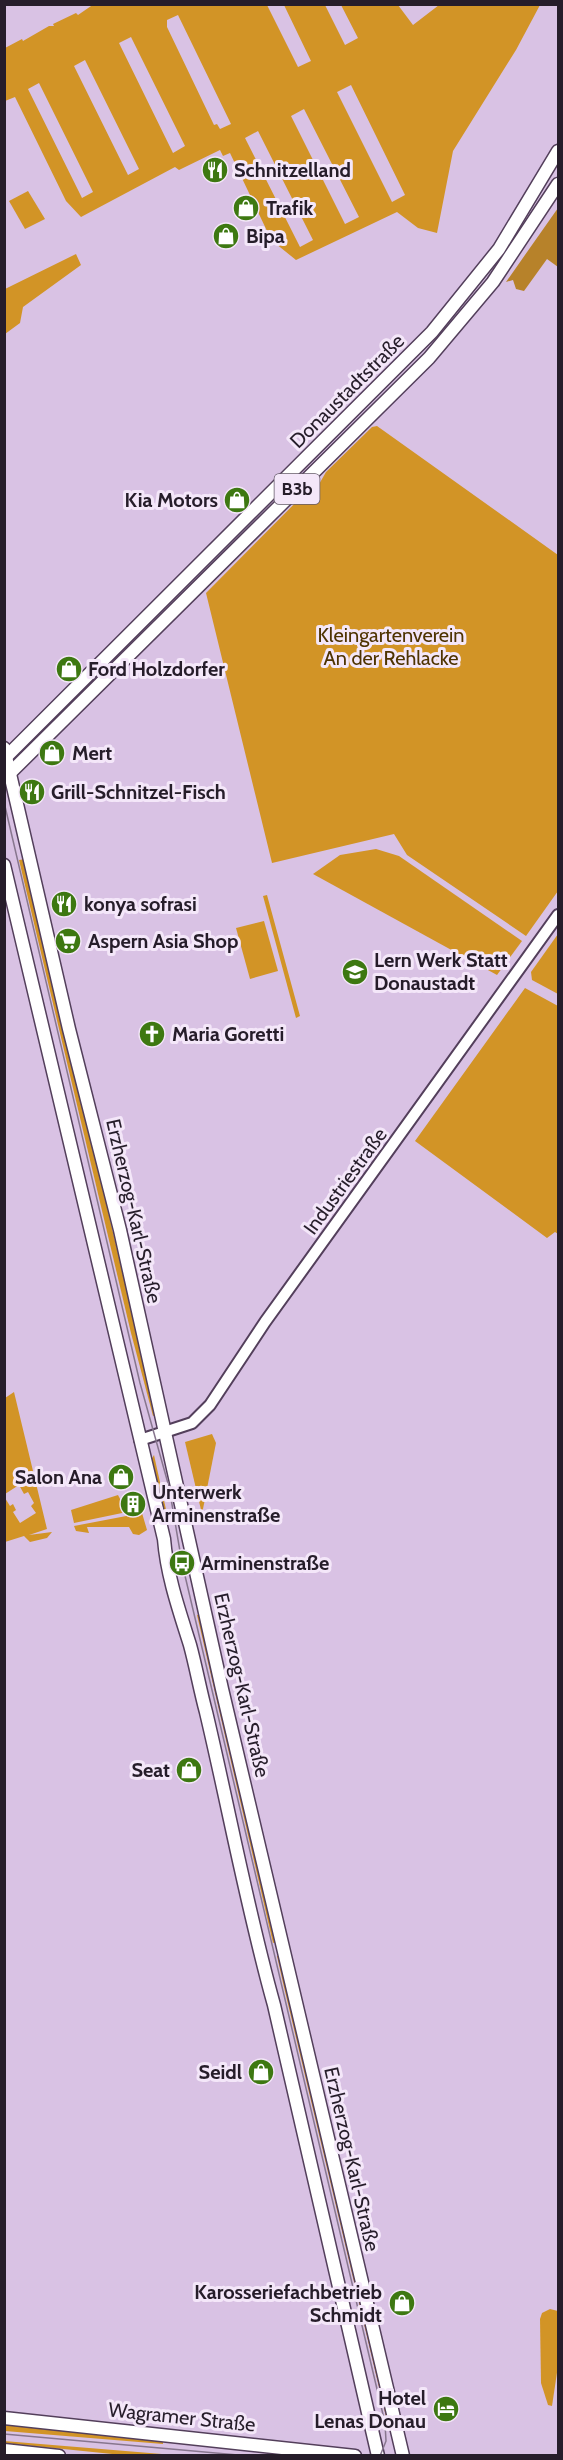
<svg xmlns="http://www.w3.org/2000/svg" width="563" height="2460" viewBox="0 0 563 2460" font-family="Cabin,sans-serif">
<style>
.green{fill:#d29426;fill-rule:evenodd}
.forest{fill:#b7822a}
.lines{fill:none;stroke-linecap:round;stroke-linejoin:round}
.minor-casing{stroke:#533f5b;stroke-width:14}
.major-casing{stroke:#533f5b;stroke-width:15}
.minor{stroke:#fff;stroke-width:10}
.major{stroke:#fff;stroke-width:12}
.tram{stroke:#87768e;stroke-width:1.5}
.labels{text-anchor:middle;stroke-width:6;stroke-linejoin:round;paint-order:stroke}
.shield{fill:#f4e7f9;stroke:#645a68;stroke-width:1.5}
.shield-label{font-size:18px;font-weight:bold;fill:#261d2a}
.poi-label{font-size:20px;font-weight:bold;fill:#261d2a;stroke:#f4e7f9;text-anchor:start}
.street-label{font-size:20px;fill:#261d2a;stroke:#f4e7f9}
.park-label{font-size:20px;fill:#4e3301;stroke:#f4e7f9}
</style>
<rect width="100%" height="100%" fill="#d9c2e4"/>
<g class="green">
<path d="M94,4L267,5L298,67L311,61L284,5H325L345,45L358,38L341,5H398L413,25L439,5H540L516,50L453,151L437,233L418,228L397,212L296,260L265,235L267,231L230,153L223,156L220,150L179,170L175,167L81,217L66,201L15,97L5,101V48L22,39L23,41L49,26H54L53,24L76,13L78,15ZM178,15L231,124L220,129L217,124L214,125L167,27V20ZM131,37L185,146L173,153L119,43ZM85,60L139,169L128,175L74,66ZM39,83L93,192L82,198L28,89ZM351,85L405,195L392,202L337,92ZM304,109L359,217L345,224L291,116ZM258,131L313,240L300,247L245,138Z"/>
<path d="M28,191L45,219L25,229L9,201Z"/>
<path d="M76,254L81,265L23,307L20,323L5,334V289Z"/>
<path d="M377,426L558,555V891L526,936L407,855L394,834L272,863L206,593L312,486H318L326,472L372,427Z"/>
<path d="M376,849L399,856L522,941L497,975L313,874L340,855Z"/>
<path d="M25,859L156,1415L153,1416L131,1333L19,860Z"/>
<path d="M267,895L300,1016L296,1018L263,896Z"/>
<path d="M264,921L278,971L250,979L236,928Z"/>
<path d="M558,934V994L532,980L531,972Z"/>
<path d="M525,988L558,1006V1234L555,1232L547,1238L415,1141Z"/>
<path d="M14,1392L47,1529L29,1535L52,1532L47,1538L30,1542L24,1536L5,1542V1498L10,1506L13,1504L16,1510L13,1512L20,1523L36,1513L31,1506L34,1503L28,1492L24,1494L19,1485L5,1494V1398Z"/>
<path d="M212,1434L216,1443L202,1514L185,1442Z"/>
<path d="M154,1455L167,1514H164L151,1460Z"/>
<path d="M118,1495L127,1512L74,1523L71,1510Z"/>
<path d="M142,1513L147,1530L139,1535L133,1534L129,1527H87L89,1533L76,1531L74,1526Z"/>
<path d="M202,1614L279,1941L273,1943L197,1615Z"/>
<path d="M282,1955L391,2424L388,2425L283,1983L277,1956Z"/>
<path d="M550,2309L558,2311V2366L552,2406L548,2405L541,2383L540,2319L542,2313Z"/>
<path d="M5,2425L163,2442V2444L5,2431Z"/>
<path d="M4,2441L174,2455H122L5,2443Z"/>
</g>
<path class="forest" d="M558,208V267L547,259L524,291L516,289L513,280L506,282Z"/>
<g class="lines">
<defs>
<path id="minor" d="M140,1440L192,1423L210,1405L265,1322L558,915"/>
<g id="major">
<path d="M4,748L69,1029L120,1230L222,1689L403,2456"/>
<path d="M4,759L432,332L499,249L558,151"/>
<path d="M7,776L429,358L493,282L558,184"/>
<path d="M4,865L164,1539C167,1576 179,1610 190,1645C196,1667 200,1690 206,1712C229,1809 247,1909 274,2005L378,2456"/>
<path d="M4,2418L355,2456"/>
<path d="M4,2450L59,2456"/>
</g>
</defs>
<use href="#minor" class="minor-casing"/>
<use href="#major" class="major-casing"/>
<use href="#minor" class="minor"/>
<use href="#major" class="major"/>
<g class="tram">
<path d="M4,802L140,1383L169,1487L182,1563L385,2423L386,2441L380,2456"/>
<path d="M4,2434L249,2456"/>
</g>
</g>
<defs>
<symbol id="restaurant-disc" viewBox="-11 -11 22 22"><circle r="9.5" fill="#3d7811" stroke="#f4e7f9"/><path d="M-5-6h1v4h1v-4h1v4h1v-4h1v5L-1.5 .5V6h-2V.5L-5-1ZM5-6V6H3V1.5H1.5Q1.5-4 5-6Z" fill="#fff"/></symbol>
<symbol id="shop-disc" viewBox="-11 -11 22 22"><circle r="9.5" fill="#3d7811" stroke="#f4e7f9"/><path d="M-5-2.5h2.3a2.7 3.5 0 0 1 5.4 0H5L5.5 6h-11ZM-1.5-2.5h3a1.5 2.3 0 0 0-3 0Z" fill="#fff"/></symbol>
<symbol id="supermarket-disc" viewBox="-11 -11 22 22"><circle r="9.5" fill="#3d7811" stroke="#f4e7f9"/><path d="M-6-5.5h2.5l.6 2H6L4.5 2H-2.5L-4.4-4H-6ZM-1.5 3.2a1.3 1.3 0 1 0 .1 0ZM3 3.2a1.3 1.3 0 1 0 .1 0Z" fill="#fff"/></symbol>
<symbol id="school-disc" viewBox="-11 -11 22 22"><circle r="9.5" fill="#3d7811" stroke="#f4e7f9"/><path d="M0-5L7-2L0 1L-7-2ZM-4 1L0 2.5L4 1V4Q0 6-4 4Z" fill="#fff"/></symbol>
<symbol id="church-disc" viewBox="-11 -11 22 22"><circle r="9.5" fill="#3d7811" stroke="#f4e7f9"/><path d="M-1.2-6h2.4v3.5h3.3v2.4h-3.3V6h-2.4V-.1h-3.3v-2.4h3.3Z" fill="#fff"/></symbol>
<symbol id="building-disc" viewBox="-11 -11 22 22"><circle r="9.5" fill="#3d7811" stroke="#f4e7f9"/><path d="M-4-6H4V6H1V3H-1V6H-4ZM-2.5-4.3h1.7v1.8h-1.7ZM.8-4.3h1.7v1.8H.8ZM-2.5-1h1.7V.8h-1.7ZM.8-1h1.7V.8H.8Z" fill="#fff"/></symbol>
<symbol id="bus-disc" viewBox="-11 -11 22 22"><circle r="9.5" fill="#3d7811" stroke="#f4e7f9"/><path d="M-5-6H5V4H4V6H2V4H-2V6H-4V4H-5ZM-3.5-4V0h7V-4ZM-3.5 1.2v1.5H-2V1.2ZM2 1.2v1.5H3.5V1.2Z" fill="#fff"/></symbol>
<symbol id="hotel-disc" viewBox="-11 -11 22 22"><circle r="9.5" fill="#3d7811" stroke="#f4e7f9"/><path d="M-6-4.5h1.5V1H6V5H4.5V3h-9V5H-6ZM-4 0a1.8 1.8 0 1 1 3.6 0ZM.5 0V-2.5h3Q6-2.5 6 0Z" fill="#fff"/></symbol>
</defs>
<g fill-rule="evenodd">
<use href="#restaurant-disc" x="200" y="155" width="30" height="30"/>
<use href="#shop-disc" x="231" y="193" width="30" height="30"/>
<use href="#shop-disc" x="211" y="221" width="30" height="30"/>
<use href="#shop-disc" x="222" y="485" width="30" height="30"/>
<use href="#shop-disc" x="54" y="654" width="30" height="30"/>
<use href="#shop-disc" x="37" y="738" width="30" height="30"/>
<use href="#restaurant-disc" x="17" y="777" width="30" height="30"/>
<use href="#restaurant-disc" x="49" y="889" width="30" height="30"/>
<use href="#supermarket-disc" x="53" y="926" width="30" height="30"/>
<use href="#school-disc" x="340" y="957" width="30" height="30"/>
<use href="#church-disc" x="137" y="1019" width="30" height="30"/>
<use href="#shop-disc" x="106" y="1462" width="30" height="30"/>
<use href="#building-disc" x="118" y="1489" width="30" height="30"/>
<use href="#bus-disc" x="167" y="1548" width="30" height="30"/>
<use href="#shop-disc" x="174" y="1755" width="30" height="30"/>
<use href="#shop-disc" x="246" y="2057" width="30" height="30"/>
<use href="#shop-disc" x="387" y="2288" width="30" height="30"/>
<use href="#hotel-disc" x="431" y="2394" width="30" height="30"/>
</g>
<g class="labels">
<rect class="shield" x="274.5" y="474" width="45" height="30" rx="4.5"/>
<g class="shield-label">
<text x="297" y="495">B3b</text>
</g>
<g class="poi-label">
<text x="234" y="177">Schnitzelland</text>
<text x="266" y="215">Trafik</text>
<text x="246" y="243">Bipa</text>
<text x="218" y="507" text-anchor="end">Kia Motors</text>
<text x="88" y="676">Ford Holzdorfer</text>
<text x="72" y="760">Mert</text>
<text x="51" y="799">Grill-Schnitzel-Fisch</text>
<text x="84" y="911">konya sofrasi</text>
<text x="88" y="948">Aspern Asia Shop</text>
<text x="374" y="967">Lern Werk Statt<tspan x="374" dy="23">Donaustadt</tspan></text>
<text x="172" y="1041">Maria Goretti</text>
<text x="102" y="1484" text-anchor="end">Salon Ana</text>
<text x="152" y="1499">Unterwerk<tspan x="152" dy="23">Arminenstraße</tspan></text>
<text x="201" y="1570">Arminenstraße</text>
<text x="170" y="1777" text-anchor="end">Seat</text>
<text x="242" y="2079" text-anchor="end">Seidl</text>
<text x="382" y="2299" text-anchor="end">Karosseriefachbetrieb<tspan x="382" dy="23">Schmidt</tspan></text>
<text x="426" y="2405" text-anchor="end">Hotel<tspan x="426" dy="23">Lenas Donau</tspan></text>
</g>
<g class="street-label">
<text transform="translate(347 391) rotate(-45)" y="7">Donaustadtstraße</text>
<text transform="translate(345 1181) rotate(-54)" y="7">Industriestraße</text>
<text transform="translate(134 1211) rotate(77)" y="7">Erzherzog-Karl-Straße</text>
<text transform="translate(242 1685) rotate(77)" y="7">Erzherzog-Karl-Straße</text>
<text transform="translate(352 2159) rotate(77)" y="7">Erzherzog-Karl-Straße</text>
<text transform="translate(182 2417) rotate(6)" y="7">Wagramer Straße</text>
</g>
<g class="park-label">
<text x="391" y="642">Kleingartenverein<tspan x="391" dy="23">An der Rehlacke</tspan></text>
</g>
</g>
<rect width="563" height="2460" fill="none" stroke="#261d2a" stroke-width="12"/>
</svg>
